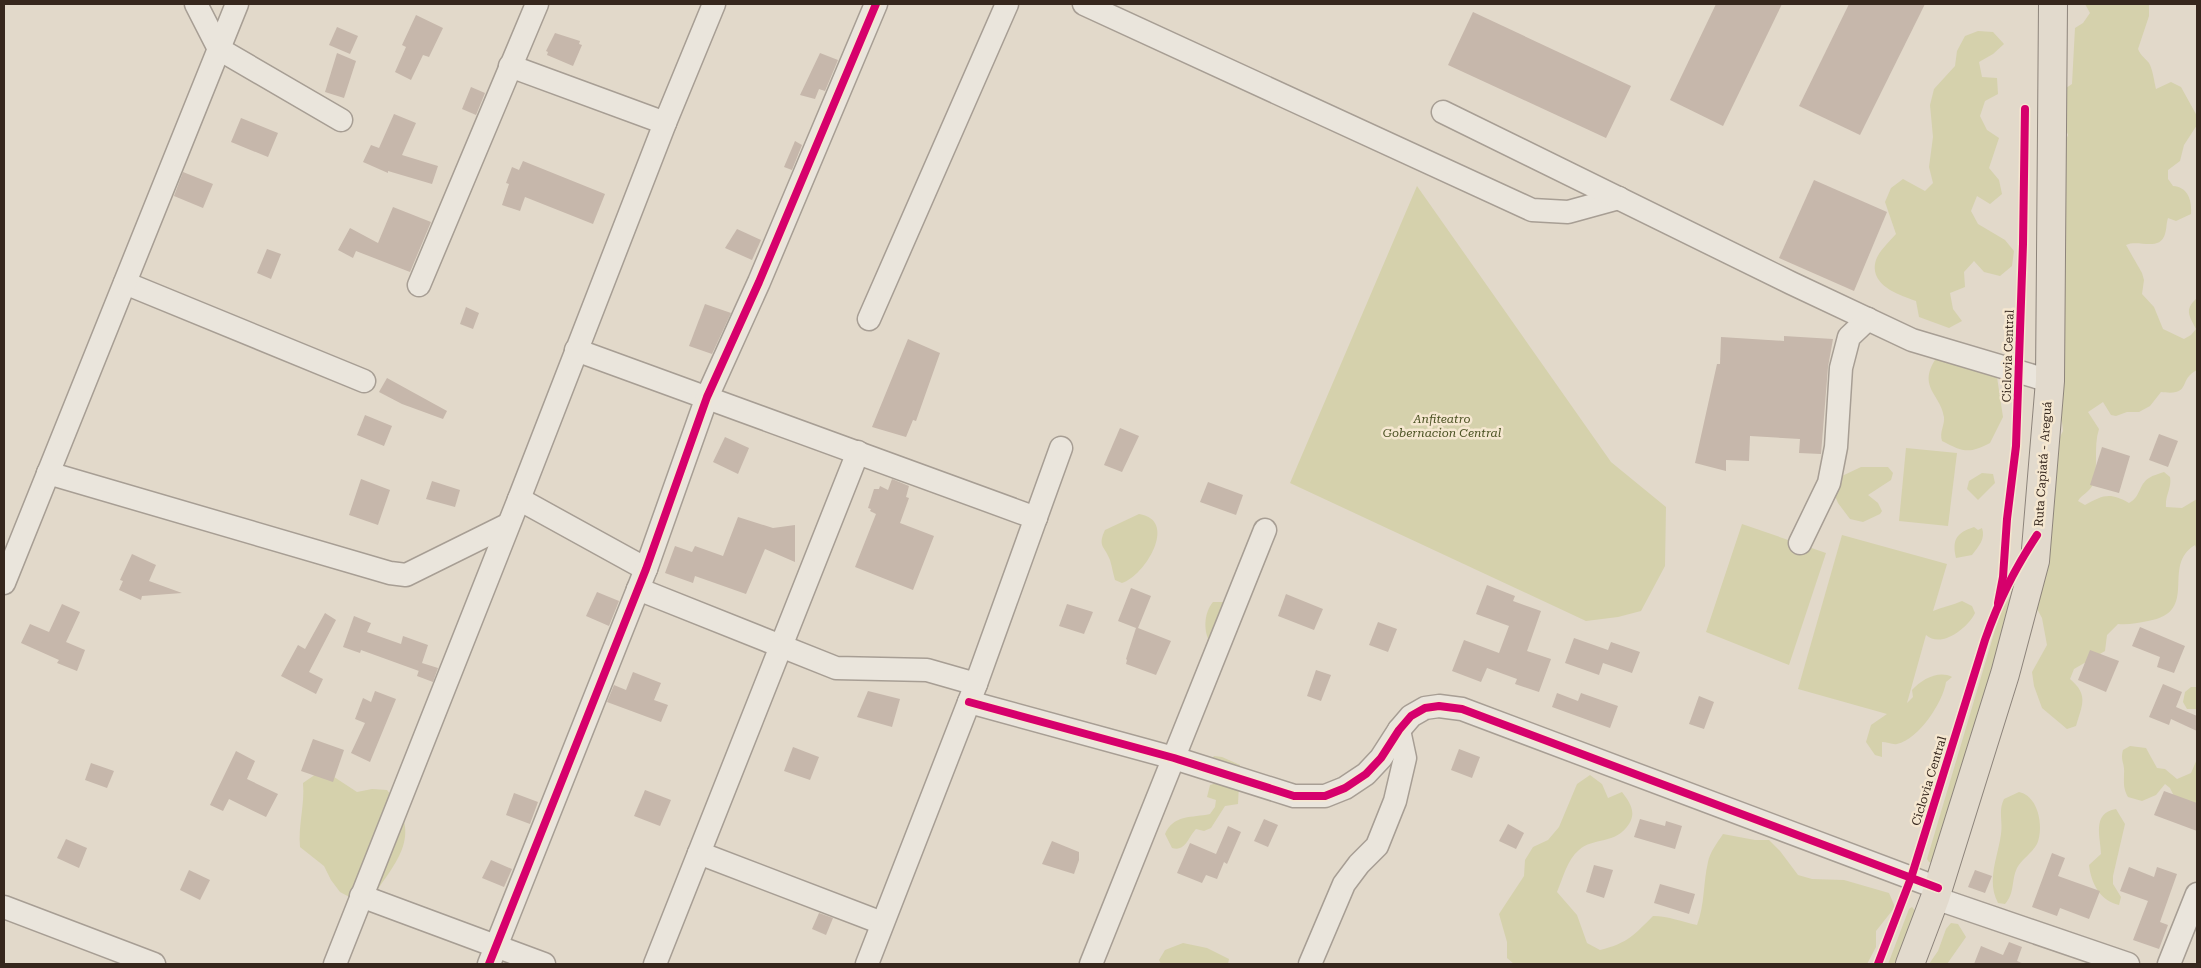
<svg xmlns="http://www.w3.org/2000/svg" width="2201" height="968" viewBox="0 0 2201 968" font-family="'Roboto Serif',serif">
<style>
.green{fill:#d5d1ac}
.building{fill:#c6b7ab}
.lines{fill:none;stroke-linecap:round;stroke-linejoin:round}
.minor-casing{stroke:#a79e94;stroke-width:25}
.major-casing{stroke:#8d847b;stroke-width:30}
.minor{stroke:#eae5dc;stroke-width:22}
.major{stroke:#e2dacd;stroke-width:28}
.cycleway-casing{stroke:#f5e7d0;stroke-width:11}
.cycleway{stroke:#d6006c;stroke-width:8}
.labels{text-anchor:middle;stroke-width:5;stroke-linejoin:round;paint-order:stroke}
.street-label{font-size:12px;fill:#36271d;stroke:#f5e7d0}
.park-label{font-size:12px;font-style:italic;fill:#4b5223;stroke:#f5e7d0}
</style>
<rect width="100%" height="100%" fill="#e2d9ca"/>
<g class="green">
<path d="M2085,4H2149V16L2138,49C2141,56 2145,58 2149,63C2153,70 2154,81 2156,89L2171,82L2181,87L2197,116V125L2184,145L2180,161L2168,170V179L2173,186C2188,187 2192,200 2191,214L2176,221L2168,218C2166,224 2167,228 2165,234C2160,252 2138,239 2126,245L2142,273L2144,280L2142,294L2154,307L2163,329L2184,339L2191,335L2196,329C2189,315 2184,310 2197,298V370C2177,380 2193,396 2161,392L2150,406L2139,412H2127L2116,416L2111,415L2103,402L2088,412L2099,429C2093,447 2099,466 2093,484C2090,492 2082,494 2078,501L2085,505C2103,495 2110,492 2129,503C2141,497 2138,485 2149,478C2153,475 2159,474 2164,472L2170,477C2172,488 2165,495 2166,507L2182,508L2197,499V551L2195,545C2160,566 2201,612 2148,621C2137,623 2129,625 2118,624L2107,635L2105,651L2074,669L2070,679C2089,695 2082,705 2076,726L2067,729L2042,708L2034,686L2032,672L2047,645L2042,618L2036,607L2051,455L2063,431L2062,422L2052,403L2059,157L2068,135L2054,96L2072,84L2075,28L2083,23L2090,13Z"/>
<path d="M1978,31L1993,32L2004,44L1993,54L1979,62L1982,77L1997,78L1998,94L1985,101L1980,116L1987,130L1999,138L1989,168L1999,180L2002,194L1990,204L1977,196L1971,211L1978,224L2005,240L2014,251L2012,266L2000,276L1984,272L1974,261L1964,272L1965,287L1950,293L1953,309L1962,321L1949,328L1919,317L1916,301C1899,295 1868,285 1876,260C1879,251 1890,241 1896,234L1885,202L1891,188L1903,179L1925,191L1933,183L1929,167L1933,137L1930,105L1934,89L1955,66L1957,51L1965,36Z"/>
<path d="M1417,186L1611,462L1666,507L1665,566L1641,611L1618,617L1586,621L1290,483Z"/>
<path d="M1937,357L1997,377L2003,417L1990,443C1969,454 1963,452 1942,441C1939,432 1945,425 1944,417C1941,394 1916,387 1937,357Z"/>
<path d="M1906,448L1957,453L1948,526L1899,521Z"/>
<path d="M1861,467H1888L1893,473L1891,480L1868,495L1878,503L1882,511L1880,514L1863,522L1850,519L1838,503L1835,496L1842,476Z"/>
<path d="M1982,473L1993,474L1995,483L1978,500L1967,489L1969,481Z"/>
<path d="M1139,514C1179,520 1145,576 1122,583L1115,580C1113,573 1112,567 1110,560C1105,546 1097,547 1105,530Z"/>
<path d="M1742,524L1826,553L1789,665L1706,632Z"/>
<path d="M1974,527L1978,530L1982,528C1986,539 1978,547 1972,555L1956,558C1952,540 1956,533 1974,527Z"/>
<path d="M1842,535L1947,564L1933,611C1943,607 1953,605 1962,601L1972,606L1975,613C1968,628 1941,649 1926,635L1907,703L1913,697L1912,690C1922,679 1939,670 1952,677L1946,682C1943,702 1919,739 1897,744C1893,745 1887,742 1882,742V757L1875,755L1866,742L1871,725L1887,714L1798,689Z"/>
<path d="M2013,592L2015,593L1933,863L1929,862L1927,859L1995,630L2002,609Z"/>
<path d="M1213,602H1228L1212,646C1203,634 1203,614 1213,602Z"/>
<path d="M2191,687H2197V709H2187L2183,702L2185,692Z"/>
<path d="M2130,746L2146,748L2157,768L2165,769L2177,779L2191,773L2197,759V805L2190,807L2177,802L2170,788L2165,784L2156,795L2142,801L2128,797C2123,788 2124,783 2124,774C2125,763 2120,761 2123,750Z"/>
<path d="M1214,756L1222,757L1240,765L1238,804L1225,806L1211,828L1204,831L1196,829C1188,837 1186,852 1172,848L1165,834C1174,814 1192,818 1210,814L1215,807L1216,800L1207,797L1210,785L1217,783L1212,759Z"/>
<path d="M316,774L331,775L357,792L372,789L387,790C424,835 398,859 371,899L355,900L340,892L331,880L324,866L300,847C298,825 305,805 303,783Z"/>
<path d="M1590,775L1602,784L1608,798L1622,792C1629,801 1637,812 1629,824C1616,845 1593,837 1579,850C1567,860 1563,878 1557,892L1577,915L1587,943L1600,950C1628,943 1634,935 1653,916C1669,916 1682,922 1697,925C1705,904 1703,883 1708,862C1710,852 1717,843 1723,834L1755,840H1769L1780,851L1798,875L1812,879L1844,880L1889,893L1895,907L1876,931V947L1867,964H1514L1507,958V942L1499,914L1524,876L1525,860L1533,847L1548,840L1559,827L1577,784Z"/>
<path d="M2019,792C2039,796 2044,828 2037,844C2032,853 2022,859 2017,868C2011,881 2015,893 2005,904L1998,903C1986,881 1998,857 2001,834C2003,821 1998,811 2004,799Z"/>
<path d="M2116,809L2125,824L2113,876V884L2121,897L2119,905C2100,901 2091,883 2089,865L2101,854C2101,838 2091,813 2116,809Z"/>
<path d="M1912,907L1916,912L1896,964H1888L1909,909Z"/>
<path d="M1951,923L1958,924L1966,937L1947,964H1929L1938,951L1946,929Z"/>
<path d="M1183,943L1207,948L1229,959L1228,964H1161L1159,960L1165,950Z"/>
</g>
<g class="building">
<path d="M1716,4H1782L1723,126L1670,100Z"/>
<path d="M1849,4H1925L1860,135L1799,106Z"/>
<path d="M1473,12L1631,86L1606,138L1448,65Z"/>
<path d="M416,15L443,28L429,57L423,55L411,80L395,72L406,47L402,45Z"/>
<path d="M337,27L358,36L350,54L329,45Z"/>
<path d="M555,33L580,41L579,44L582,45L573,66L547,55L548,52L546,51Z"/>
<path d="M337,53L356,61L344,98L325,92Z"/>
<path d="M820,53L838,60L825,91L819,89L815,99L800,95Z"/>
<path d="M471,87L485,93L476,115L462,109Z"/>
<path d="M394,114L416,123L402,155L438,166L432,184L388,171V173L363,162L371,145L379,148Z"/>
<path d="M241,118L278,133L268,157L231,142Z"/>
<path d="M795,141L802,145L792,170L784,167Z"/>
<path d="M523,161L605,194L593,224L525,197L520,211L502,205L509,184L506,183L512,167L519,170Z"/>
<path d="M183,172L213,184L203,208L174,196Z"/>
<path d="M1814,180L1887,212L1854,291L1779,258Z"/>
<path d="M393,207L431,222L410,272L356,251L353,258L338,250L350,228L378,243Z"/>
<path d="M737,229L761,240L752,260L725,248Z"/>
<path d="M267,249L281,254L271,279L257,273Z"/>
<path d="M705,304L731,313L712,354L689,346Z"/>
<path d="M466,307L479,313L473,329L460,324Z"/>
<path d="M1784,336L1833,339L1828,367L1821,454L1799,453L1800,439L1750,436L1749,461L1726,460V471L1695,463L1717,364H1720L1721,337L1784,341Z"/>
<path d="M908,339L940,353L916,421L913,420L906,437L872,427Z"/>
<path d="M387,378L447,411L443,419L402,404L379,392Z"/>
<path d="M365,415L392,426L384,446L357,435Z"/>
<path d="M1120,428L1139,436L1122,472L1104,465Z"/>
<path d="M2159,434L2178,441L2168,467L2149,460Z"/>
<path d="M725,437L749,448L738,474L713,462Z"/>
<path d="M2102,447L2130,456L2119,493L2090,485Z"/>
<path d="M361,479L390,490L378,525L349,515Z"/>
<path d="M892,479L909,486L906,497L909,498L900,523L934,536L913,590L855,567L876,514L870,511L871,509L868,508L874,489H879L880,486L888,490Z"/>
<path d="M432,481L460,490L455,507L426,499Z"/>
<path d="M1208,482L1243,495L1236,515L1200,502Z"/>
<path d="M738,517L773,528L795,525V562L765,549L746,594L695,576L693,583L665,573L675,546L692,552L695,546L723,556Z"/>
<path d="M132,554L156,565L149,581L182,593L142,596L141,600L119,590L123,581L120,580Z"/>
<path d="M1487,585L1515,596L1513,601L1541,611L1527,651L1551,659L1539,692L1515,684L1517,679L1487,668L1481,682L1452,671L1464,640L1499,653L1509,626L1476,614Z"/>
<path d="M1131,588L1151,596L1138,628L1171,641L1156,675L1126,664L1127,660L1126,659L1136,628L1118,621Z"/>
<path d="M597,592L619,601L609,626L586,616Z"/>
<path d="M1286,594L1323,609L1314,630L1278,616Z"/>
<path d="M62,604L80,612L66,642L85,650L77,671L57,663L59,660L21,643L30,624L49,632Z"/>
<path d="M1067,604L1093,612L1084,634L1059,626Z"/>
<path d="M325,613L336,620L309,672L323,679L316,694L281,676L298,645L305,649Z"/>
<path d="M354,616L371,623L367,632L401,644L403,636L428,645L422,663L438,668L433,682L417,676L421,664L419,671L361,650L360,653L343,647Z"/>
<path d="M1378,622L1397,629L1388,652L1369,645Z"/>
<path d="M2140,627L2185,646L2174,673L2157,667L2160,657L2132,646Z"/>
<path d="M1574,638L1608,650L1611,642L1640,652L1632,673L1603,663L1599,675L1565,663Z"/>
<path d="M2090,650L2119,661L2106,692L2078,680Z"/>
<path d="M1316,670L1331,675L1321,701L1307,696Z"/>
<path d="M633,672L661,683L654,700L668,705L661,722L607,702L614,685L626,690Z"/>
<path d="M2163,684L2182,692L2176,707L2197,716V731L2171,719L2169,725L2149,717Z"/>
<path d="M375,691L396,699L370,762L351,753L365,723L355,719L363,698L371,702Z"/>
<path d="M868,691L900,699L892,727L857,717Z"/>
<path d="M1557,693L1578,701L1581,693L1618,706L1610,728L1552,707Z"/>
<path d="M1699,696L1714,702L1704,729L1689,724Z"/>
<path d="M313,739L344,750L333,782L301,771Z"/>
<path d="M793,747L819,757L810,780L784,771Z"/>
<path d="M1459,749L1480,757L1472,778L1451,770Z"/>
<path d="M236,751L255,761L247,779L278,794L266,817L229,799L223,811L210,805Z"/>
<path d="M91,763L114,771L107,788L85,780Z"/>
<path d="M645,790L671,800L660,826L634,816Z"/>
<path d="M2164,791L2197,803V831L2154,815Z"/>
<path d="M514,793L538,802L530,824L506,815Z"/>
<path d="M1264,819L1278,825L1268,847L1254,841Z"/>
<path d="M1640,819L1665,826L1666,821L1682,826L1675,849L1634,837Z"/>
<path d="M1508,824L1524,833L1516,849L1499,841Z"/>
<path d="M1228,826L1241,832L1227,864L1224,862L1217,879L1206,875L1202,883L1177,873L1190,843L1216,854Z"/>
<path d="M66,839L87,848L79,868L57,858Z"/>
<path d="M1052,841L1079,852V860L1074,874L1042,864Z"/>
<path d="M2052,853L2065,858L2058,876L2100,891L2089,919L2060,908L2057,916L2032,907Z"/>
<path d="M491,860L512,869L504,887L482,878Z"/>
<path d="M1594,865L1613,870L1604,898L1586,892Z"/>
<path d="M2129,867L2154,877L2157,867L2177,874L2160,922L2168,925L2159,949L2133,940L2148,901L2120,891Z"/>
<path d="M189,870L210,880L200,900L180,890Z"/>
<path d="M1975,870L1992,876L1985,893L1968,887Z"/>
<path d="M1660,884L1695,894L1689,914L1654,903Z"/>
<path d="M819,913L833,918L826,935L812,929Z"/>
<path d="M2009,942L2022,947L2017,961L2024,964H1974L1981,946L2003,955Z"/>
</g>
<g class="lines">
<defs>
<g id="minor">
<path d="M196,4L219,49L341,120"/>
<path d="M1084,4L1532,210L1568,212L1619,198"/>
<path d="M510,66L665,123"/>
<path d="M1443,112L1791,283L1912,340L2050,381"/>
<path d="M125,283L364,381"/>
<path d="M419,285L537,4"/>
<path d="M869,319L1007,4"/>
<path d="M576,350L1036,518"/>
<path d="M48,473L390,573L406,575L507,525"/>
<path d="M519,499L646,569"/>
<path d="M1800,543L1829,483L1836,447L1841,368L1849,337L1868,319"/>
<path d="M4,583L237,4"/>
<path d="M638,589L836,668L927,670L976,684"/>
<path d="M969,702L1174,758L1294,796H1325L1345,788L1366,774L1381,758L1399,730L1411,716L1425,708L1439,706L1462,709L1938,888"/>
<path d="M699,853L882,923"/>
<path d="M361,896L544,964"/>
<path d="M1935,898L2128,964"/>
<path d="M4,907L154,964"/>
<path d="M335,964L519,499L665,123L714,4"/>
<path d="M489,964L646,569L707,397L759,282L876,4"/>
<path d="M655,964L858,452"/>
<path d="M867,964L976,684L1061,448"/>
<path d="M1091,964L1265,530"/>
<path d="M1310,964L1344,884L1359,864L1377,846L1395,801L1405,758L1399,730"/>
<path d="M2169,964L2197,894"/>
</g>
<path id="major" d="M1910,964L1935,898L2005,674L2035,561L2050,381L2053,4"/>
</defs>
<use href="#minor" class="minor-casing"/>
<use href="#major" class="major-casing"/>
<use href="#minor" class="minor"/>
<use href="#major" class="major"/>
<defs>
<g id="cycleway">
<path d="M1998,603L2003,577L2007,519L2016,446L2023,244L2025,109"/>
<path d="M969,702L1174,758L1294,796H1325L1345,788L1366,774L1381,758L1399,730L1411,716L1425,708L1439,706L1462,709L1938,888"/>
<path d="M489,964L646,569L707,397L759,282L876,4"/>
<path d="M1878,964L1911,878L1985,640C1999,600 2014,570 2037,535"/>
</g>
</defs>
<use href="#cycleway" class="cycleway-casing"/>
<use href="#cycleway" class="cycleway"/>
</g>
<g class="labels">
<g class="street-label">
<text transform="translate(2008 356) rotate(-88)" y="4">Ciclovia Central</text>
<text transform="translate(2043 464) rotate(-86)" y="4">Ruta Capiatá - Areguá</text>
<text transform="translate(1929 781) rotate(-73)" y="4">Ciclovia Central</text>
</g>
<g class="park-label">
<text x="1442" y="423">Anfiteatro<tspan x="1442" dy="14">Gobernacion Central</tspan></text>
</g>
</g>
<rect width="2201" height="968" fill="none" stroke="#36271d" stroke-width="10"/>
</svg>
